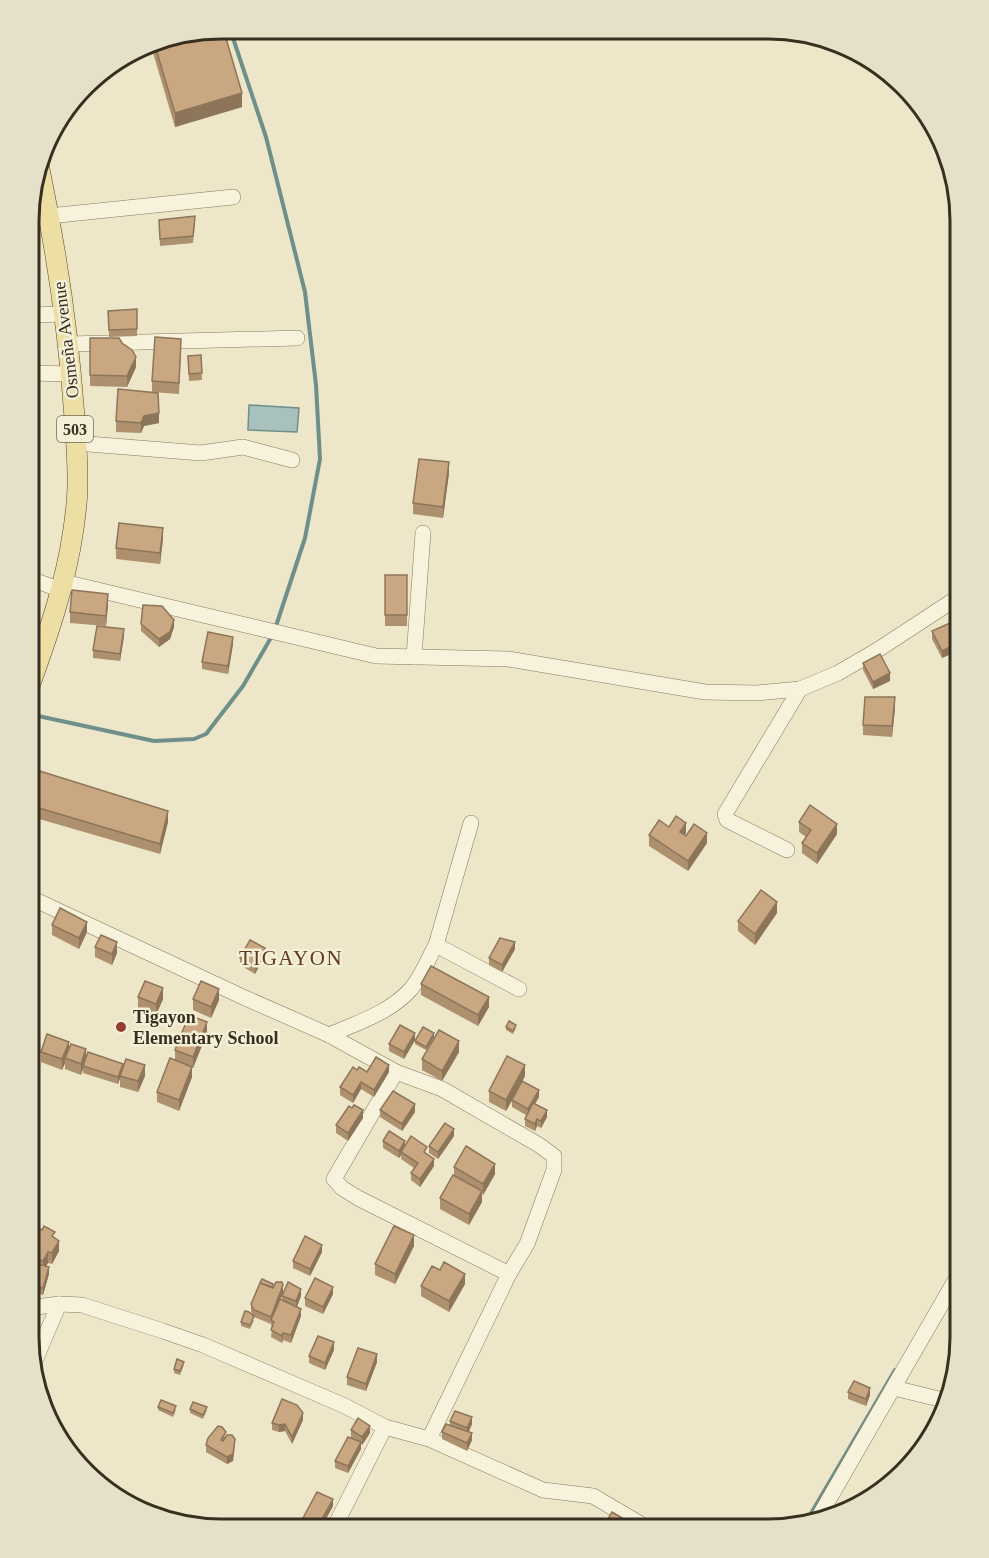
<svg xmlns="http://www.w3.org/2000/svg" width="989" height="1558" viewBox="0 0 989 1558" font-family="Georgia,serif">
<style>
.water{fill:#a9c1bd;stroke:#6f8f8b;stroke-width:1.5}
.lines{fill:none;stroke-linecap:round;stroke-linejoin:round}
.stream{stroke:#6f8f8b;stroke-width:4}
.minor-casing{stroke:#88795e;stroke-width:16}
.major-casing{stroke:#564732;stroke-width:21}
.minor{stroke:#f7f2db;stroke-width:15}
.major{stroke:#eddfa3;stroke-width:20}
.wall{fill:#ad906e}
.shaded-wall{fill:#8d755a}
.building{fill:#c9a780;stroke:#8d755a;stroke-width:1.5}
.poi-dot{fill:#943c31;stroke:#f4efd7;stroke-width:2}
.labels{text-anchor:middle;stroke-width:5;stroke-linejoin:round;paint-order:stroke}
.shield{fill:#f4efd7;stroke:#716958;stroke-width:1.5}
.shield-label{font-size:16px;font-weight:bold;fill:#392f21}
.street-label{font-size:18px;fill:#392f21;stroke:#f4efd7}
.poi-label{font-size:18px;font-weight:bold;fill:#392f21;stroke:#f4efd7;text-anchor:start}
.quarter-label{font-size:21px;letter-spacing:1.5px;fill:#633822;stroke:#f4efd7}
.rim{fill:none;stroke:#392f21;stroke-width:3}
</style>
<rect width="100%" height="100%" fill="#ede6c8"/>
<path class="water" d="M249,405L299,408L297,432L248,430Z"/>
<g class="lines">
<g class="stream">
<path d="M230,29L266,137L305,292L316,385L320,459L305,538L275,629"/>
<path d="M29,714L154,741L194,739L206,734L243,686L272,636"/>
<path d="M953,1271L960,1258"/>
<path d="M806,1522L895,1370"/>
</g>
<defs>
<g id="minor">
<path d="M49,216L233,197"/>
<path d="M30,315L64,314"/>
<path d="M69,344L297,338"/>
<path d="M30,373L71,374"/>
<path d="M76,443L201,453L243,447L292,460"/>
<path d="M30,579L62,590"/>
<path d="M64,582L376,656L508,659L705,692L757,693L800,689L838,673L876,651L960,596"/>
<path d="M414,657L423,533"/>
<path d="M787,850L727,820L725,814L800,689"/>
<path d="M29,897L243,997L329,1035L396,1072L442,1089L539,1145L554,1156V1170L527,1244L509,1274L429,1439"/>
<path d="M436,945L471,823"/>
<path d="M329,1035C357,1023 389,1013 410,990C421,978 428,959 436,945L519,989"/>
<path d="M396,1072L334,1179L342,1188L358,1198L509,1274"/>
<path d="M29,1308L59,1304L82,1305L163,1331L203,1345L345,1406L385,1427L429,1439L543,1490L593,1496L649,1529"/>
<path d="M34,1363L59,1304"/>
<path d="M894,1388L943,1400"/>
<path d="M817,1520L960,1272"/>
<path d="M334,1528L385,1427"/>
</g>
<path id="major" d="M29,687C52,625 72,564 77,498C79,469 76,439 74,411C68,329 56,248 39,167"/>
</defs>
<use href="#minor" class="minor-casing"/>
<use href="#major" class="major-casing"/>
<use href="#minor" class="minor"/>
<use href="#major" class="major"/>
</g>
<g class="wall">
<path d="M221,28L242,107L175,127L151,46V42Z"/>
<path d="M159,220L195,224L193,243L160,246Z"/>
<path d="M137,309V336L109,337L108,311Z"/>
<path d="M90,338L122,343L136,367L127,387L90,386Z"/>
<path d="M181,349L179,394L152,392V381Z"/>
<path d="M201,355L202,380L189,381L188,356Z"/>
<path d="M116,421L159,423L144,426L141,433L116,432Z"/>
<path d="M449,473L443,518L413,514V503Z"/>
<path d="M163,539L160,564L116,559V548Z"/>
<rect x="385" y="575" width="22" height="51"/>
<path d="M108,604L106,626L70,623V612Z"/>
<path d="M141,624L174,627L170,639L159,647L141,631Z"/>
<path d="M932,631L960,650L942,658L932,639Z"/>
<path d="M124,636L120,661L93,658V650Z"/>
<path d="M233,644L228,674L202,669V662Z"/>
<path d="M863,663L890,681L873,689L863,670Z"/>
<path d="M895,708L892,737L863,735V725Z"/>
<path d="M29,769L168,822L160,854L29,816Z"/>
<path d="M799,822L837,834L817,864L802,853V843L806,837L799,832Z"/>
<path d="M669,827L686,833L685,835L707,843L688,871L649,846V835Z"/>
<path d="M777,913L755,945L738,931V921Z"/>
<path d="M52,925L87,932L79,949L52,935Z"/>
<path d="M95,947L117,953L112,965L95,957Z"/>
<path d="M515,949L502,972L489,965V958Z"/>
<path d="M265,955L255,974L240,965V958Z"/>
<path d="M421,984L489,1007L478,1026L421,995Z"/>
<path d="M138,997L163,999L156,1015L138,1008Z"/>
<path d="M193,999L219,1000L211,1018L193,1010Z"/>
<path d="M506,1027L516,1028L513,1034L506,1030Z"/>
<path d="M207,1033L193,1068H192V1077L179,1111L157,1102V1092L175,1060V1050Z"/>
<path d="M434,1037L426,1050L415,1044V1041Z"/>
<path d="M415,1040L404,1059L389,1051V1044Z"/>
<path d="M41,1052L86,1058L145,1076L138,1092L120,1087V1077L118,1084L83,1073V1067L81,1075L65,1069V1063L62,1070L41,1062Z"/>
<path d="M459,1052L442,1081L422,1070V1059Z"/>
<path d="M357,1070L367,1072H389L374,1097L361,1089L353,1103L340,1095V1087Z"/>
<path d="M525,1076L516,1093L539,1097L535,1104L547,1117L541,1128L537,1126L535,1131L525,1126V1119L526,1115L512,1107V1101L506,1111L489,1102V1091Z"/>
<path d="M380,1110L415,1112L402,1131L380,1117Z"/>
<path d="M363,1118L348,1141L336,1133V1125Z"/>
<path d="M454,1136L438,1159L429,1153V1146Z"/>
<path d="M383,1141L405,1145L427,1154L434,1166L420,1187L411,1180V1173L414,1168L401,1159V1155L399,1158L383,1148Z"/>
<path d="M454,1167L495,1174L483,1195L482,1194V1202L469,1225L440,1209V1198L454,1176Z"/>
<path d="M29,1224L55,1238L59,1251L52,1264L48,1263L46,1266L49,1274L43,1295L29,1291V1277L32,1269L29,1268Z"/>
<path d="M414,1246L395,1284L375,1275V1264Z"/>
<path d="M322,1252L310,1276L293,1268V1261Z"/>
<path d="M440,1270L465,1284L449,1312L421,1296V1286Z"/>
<path d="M273,1287L283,1293L280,1299L282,1300V1296H301L297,1307L301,1316L291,1343L283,1340L282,1343L271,1337L272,1328L271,1324L254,1317L251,1311V1304Z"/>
<path d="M333,1294L323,1314L305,1306V1298Z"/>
<path d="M254,1320L250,1329L241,1326V1322Z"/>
<path d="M334,1350L325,1370L309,1363V1356Z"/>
<path d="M377,1362L366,1391L347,1385V1377Z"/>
<path d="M184,1365L180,1375L174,1373V1369Z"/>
<path d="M848,1392L870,1395L866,1406L848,1399Z"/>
<path d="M158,1407L176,1410L173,1417L158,1410Z"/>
<path d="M190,1409L207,1410L203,1419L190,1413Z"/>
<path d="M303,1420L292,1444L285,1431L279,1432L272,1430V1423Z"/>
<path d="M450,1421L472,1424L469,1432L472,1440L467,1451L442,1439V1432L450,1425Z"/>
<path d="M351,1430L370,1433L362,1445L361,1444V1449L348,1473L335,1468V1461L351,1437Z"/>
<path d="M226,1436L235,1446L233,1461L227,1464L206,1452V1445Z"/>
<path d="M333,1506L321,1528H311L303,1525V1518Z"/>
</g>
<g class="shaded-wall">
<path d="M242,93V107L175,127V113Z"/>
<path d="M136,357V367L127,387V376Z"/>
<path d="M159,413V423L144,426L141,433V423L144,416Z"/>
<path d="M449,462V473L443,518V507Z"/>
<path d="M163,528V539L160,564V553Z"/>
<path d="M108,594V604L106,626V616Z"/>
<path d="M174,620V627L170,639L159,647V639Z"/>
<path d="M124,629V636L120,661V654Z"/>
<path d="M233,637V644L228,674V666Z"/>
<path d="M960,642V650L942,658V651Z"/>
<path d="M890,673V681L873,689V682Z"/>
<path d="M895,697V708L892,737V726Z"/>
<path d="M168,811V822L160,854V844Z"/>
<path d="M686,823V833L680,843V832Z"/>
<path d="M837,824V834L817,864V853Z"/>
<path d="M707,833V843L688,871V861Z"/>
<path d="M777,902V913L755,945V934Z"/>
<path d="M38,918V928L29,951V940Z"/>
<path d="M87,922V932L79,949V938Z"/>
<path d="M117,942V953L112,965V954Z"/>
<path d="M515,942V949L502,972V965Z"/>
<path d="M265,948V955L255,974V966Z"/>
<path d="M163,988V999L156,1015V1004Z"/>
<path d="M219,989V1000L211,1018V1007Z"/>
<path d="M489,997V1007L478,1026V1015Z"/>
<path d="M207,1022V1033L193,1068V1057Z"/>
<path d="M30,1025V1036L29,1040V1029Z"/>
<path d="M415,1033V1040L404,1059V1052Z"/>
<path d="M434,1033V1037L426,1050V1047Z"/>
<path d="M459,1041V1052L442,1081V1071Z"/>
<path d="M69,1042V1053L65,1058V1063L62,1070V1059Z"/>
<path d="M86,1049V1060L81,1075V1064Z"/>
<path d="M123,1064V1071L118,1084V1077Z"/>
<path d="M145,1065V1076L138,1092V1081Z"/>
<path d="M389,1065V1072L374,1097V1090Z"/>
<path d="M525,1065V1076L506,1111V1100Z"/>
<path d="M192,1067V1077L179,1111V1100Z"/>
<path d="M361,1082V1089L353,1103V1095Z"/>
<path d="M539,1090V1097L528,1116V1109Z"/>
<path d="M415,1104V1112L402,1131V1124Z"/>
<path d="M363,1110V1118L348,1141V1133Z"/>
<path d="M547,1110V1117L541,1128V1121Z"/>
<path d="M537,1119V1126L535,1131V1124Z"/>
<path d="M454,1129V1136L438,1159V1152Z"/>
<path d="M405,1141V1148L401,1152V1155L399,1158V1151Z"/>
<path d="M434,1159V1166L420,1187V1179Z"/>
<path d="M495,1164V1174L483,1195V1184Z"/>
<path d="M482,1191V1202L469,1225V1214Z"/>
<path d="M414,1235V1246L395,1284V1274Z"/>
<path d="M59,1241V1251L52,1264V1253Z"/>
<path d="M322,1245V1252L310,1276V1269Z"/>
<path d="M48,1252V1263L43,1271V1261Z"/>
<path d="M49,1267V1274L43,1295V1288Z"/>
<path d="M465,1274V1284L449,1312V1301Z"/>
<path d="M283,1285V1293L272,1321L271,1320V1325V1317Z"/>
<path d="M333,1287V1294L323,1314V1307Z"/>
<path d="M301,1289V1296L296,1309V1301Z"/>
<path d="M301,1309V1316L291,1343V1335Z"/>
<path d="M283,1333V1340L282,1343V1336Z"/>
<path d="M334,1342V1350L325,1370V1363Z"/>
<path d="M377,1354V1362L366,1391V1384Z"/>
<path d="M870,1388V1395L866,1406V1399Z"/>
<path d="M303,1413V1420L292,1444V1437Z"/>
<path d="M472,1417V1424L467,1435V1428Z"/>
<path d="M285,1424V1431L279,1432V1425Z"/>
<path d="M370,1426V1433L362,1445V1437Z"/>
<path d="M472,1433V1440L467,1451V1443Z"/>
<path d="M235,1439L233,1461L227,1464V1457Z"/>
<path d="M361,1442V1449L348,1473V1466Z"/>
<path d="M333,1499V1506L321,1528H319V1524Z"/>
<path d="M629,1522V1529H624Z"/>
</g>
<g class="building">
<path d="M223,28L242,93L175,113L154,42Z"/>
<path d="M195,216L193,236L160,239L159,220Z"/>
<path d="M137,309V329L109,330L108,311Z"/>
<path d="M155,337L181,339L179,383L152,381Z"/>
<path d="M90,338H119L122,343L132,350L136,357L127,376L90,375Z"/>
<path d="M201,355L202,373L189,374L188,356Z"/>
<path d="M118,389L158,393L159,413L144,416L141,423L116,421Z"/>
<path d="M419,459L449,462L443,507L413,503Z"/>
<path d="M119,523L163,528L160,553L116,548Z"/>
<rect x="385" y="575" width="22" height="40"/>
<path d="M72,590L108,594L106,616L70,612Z"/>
<path d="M143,605L162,606L174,620L170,632L159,639L141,624Z"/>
<path d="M950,623L960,642L942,651L932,631Z"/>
<path d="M97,626L124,629L120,654L93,650Z"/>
<path d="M208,632L233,637L228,666L202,662Z"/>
<path d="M880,654L890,673L873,682L863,663Z"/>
<path d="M865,697H895L892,726L863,725Z"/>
<path d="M30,768L168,811L160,844L29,805Z"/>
<path d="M810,805L837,824L817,853L802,843L811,830L799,822Z"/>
<path d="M676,816L686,823L680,832L686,836L694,824L707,833L688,861L649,835L659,820L669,827Z"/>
<path d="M761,890L777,902L755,934L738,921Z"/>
<path d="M60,908L87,922L79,938L52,925Z"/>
<path d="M29,914L38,918L29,940Z"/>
<path d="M101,935L117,942L112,954L95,947Z"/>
<path d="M500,938L515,942L502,965L489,958Z"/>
<path d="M250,940L265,948L255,966L240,958Z"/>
<path d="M431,966L489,997L478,1015L421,984Z"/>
<path d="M145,981L163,988L156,1004L138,997Z"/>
<path d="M201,981L219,989L211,1007L193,999Z"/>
<path d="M189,1015L207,1022L193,1057L175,1050Z"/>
<path d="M509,1021L516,1025L513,1031L506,1027Z"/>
<path d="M400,1025L415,1033L404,1052L389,1044Z"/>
<path d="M423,1027L434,1033L426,1047L415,1041Z"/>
<path d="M439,1030L459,1041L442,1071L422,1059Z"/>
<path d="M47,1034L69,1042L62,1059L41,1052Z"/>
<path d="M71,1044L86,1049L81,1064L65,1058Z"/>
<path d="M88,1052L123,1064L118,1077L83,1066Z"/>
<path d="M507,1056L525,1065L506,1100L489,1091Z"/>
<path d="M376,1057L389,1065L374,1090L361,1082L353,1095L340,1087L353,1067L357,1070L359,1067L367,1072Z"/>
<path d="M170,1058L192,1067L179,1100L157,1092Z"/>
<path d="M126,1059L145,1065L138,1081L120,1076Z"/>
<path d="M522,1081L539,1090L528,1109L512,1100Z"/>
<path d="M393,1091L415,1104L402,1124L380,1110Z"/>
<path d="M533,1103L547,1110L541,1121L537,1119L535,1124L525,1119Z"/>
<path d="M354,1105L363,1110L348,1133L336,1125L349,1106L352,1108Z"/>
<path d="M445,1123L454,1129L438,1152L429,1146Z"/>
<path d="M389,1131L405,1141L399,1151L383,1141Z"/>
<path d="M411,1136L427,1147L424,1152L434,1159L420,1179L411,1173L418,1163L401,1152Z"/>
<path d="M466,1146L495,1164L483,1184L454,1167Z"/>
<path d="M453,1175L482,1191L469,1214L440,1198Z"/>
<path d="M29,1224L42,1230L44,1226L55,1232L52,1236L59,1241L52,1253L48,1252L43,1261L29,1257Z"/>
<path d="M394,1226L414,1235L395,1274L375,1264Z"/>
<path d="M305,1236L322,1245L310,1269L293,1261Z"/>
<path d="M444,1262L465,1274L449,1301L421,1286L432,1266L440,1270Z"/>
<path d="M34,1263L49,1267L43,1288L29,1284V1277Z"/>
<path d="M315,1278L333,1287L323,1307L305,1298Z"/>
<path d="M262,1279L273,1284L272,1287L260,1283Z"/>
<path d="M276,1282H282L283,1285L271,1317L254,1310L251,1304L260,1283L273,1288Z"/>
<path d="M288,1282L301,1289L296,1301L282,1296Z"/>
<path d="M280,1299L301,1309L291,1335L283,1333L282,1336L271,1330L274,1322L271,1320Z"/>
<path d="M245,1311L249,1312L254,1316L250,1325L241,1322Z"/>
<path d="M318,1336L334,1342L325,1363L309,1356Z"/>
<path d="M358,1348L377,1354L366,1384L347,1377Z"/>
<path d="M177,1359L184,1362L180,1371L174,1369Z"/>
<path d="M854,1381L870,1388L866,1399L848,1392Z"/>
<path d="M282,1399L297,1405L303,1413L292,1437L285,1424L279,1425L272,1423Z"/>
<path d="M161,1400L176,1406L173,1413L158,1407Z"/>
<path d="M193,1402L207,1407L203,1415L190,1409Z"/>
<path d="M455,1411L472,1417L467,1428L450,1421Z"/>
<path d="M358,1418L370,1426L362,1437L351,1430Z"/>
<path d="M446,1424L472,1433L467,1443L442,1432Z"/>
<path d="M218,1426L222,1427L226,1432L221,1440L223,1441L227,1435H232L235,1439L233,1454L227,1457L206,1445L208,1438Z"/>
<path d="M348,1437L361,1442L348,1466L335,1461Z"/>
<path d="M317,1492L333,1499L319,1524L303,1518Z"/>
<path d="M612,1512L629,1522L624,1529H602Z"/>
<path d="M300,1525L310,1528H299Z"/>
</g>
<circle class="poi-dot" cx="121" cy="1027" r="6"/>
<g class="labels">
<rect class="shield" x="57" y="416" width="36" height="26" rx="4.5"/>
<g class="shield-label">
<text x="75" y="435">503</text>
</g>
<g class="street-label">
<text transform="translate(66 340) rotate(-97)" y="6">Osmeña Avenue</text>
</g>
<g class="poi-label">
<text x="133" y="1023">Tigayon<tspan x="133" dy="21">Elementary School</tspan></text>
</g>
<g class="quarter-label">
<text x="291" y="965">TIGAYON</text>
</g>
</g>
<path d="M0 0H989V1558H0ZM221 39H768A182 182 0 0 1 950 221V1337A182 182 0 0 1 768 1519H221A182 182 0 0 1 39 1337V221A182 182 0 0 1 221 39Z" fill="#e5e0c8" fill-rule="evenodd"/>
<path class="rim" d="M221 39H768A182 182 0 0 1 950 221V1337A182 182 0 0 1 768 1519H221A182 182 0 0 1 39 1337V221A182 182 0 0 1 221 39Z"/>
</svg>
